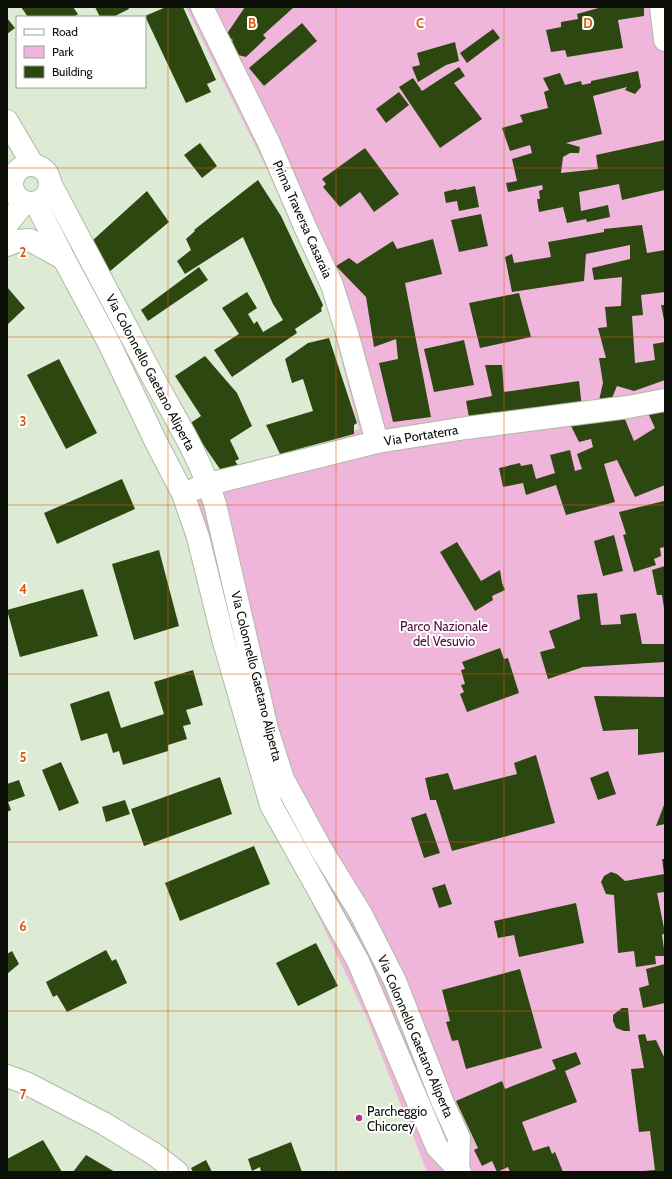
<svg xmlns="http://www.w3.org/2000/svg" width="672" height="1179" viewBox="0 0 672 1179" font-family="Cabin,sans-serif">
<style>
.green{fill:#f0b5da}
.building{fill:#2d4710}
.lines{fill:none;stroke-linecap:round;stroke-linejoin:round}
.street-casing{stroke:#adbaa4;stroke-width:24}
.street{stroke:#fff;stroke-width:22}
.grid{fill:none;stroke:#dd550c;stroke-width:1;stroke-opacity:0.55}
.poi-dot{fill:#af378c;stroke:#fff;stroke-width:1.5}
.labels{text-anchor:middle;stroke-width:4;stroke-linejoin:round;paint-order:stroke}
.street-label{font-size:13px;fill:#0b0f07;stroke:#fff}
.park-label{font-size:13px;fill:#500f3e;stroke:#fff}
.poi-label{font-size:13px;fill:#0b0f07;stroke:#fff;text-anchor:start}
.grid-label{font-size:13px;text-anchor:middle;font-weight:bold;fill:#dd550c;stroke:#fff;stroke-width:4;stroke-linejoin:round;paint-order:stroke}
</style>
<rect width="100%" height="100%" fill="#deebd4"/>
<path class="green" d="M186,7H665V1172H427L366,1016L255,783L178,501L359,429L320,275Z"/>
<g class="building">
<path d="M21,7H73L78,14L74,17H28Z"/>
<path d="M95,7H128L129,9L113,17H100Z"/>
<path d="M166,7H183L216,80L207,84L211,92L186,103L145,16Z"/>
<path d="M245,7H294L263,35L266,38L246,57L234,54L228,45L233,40L226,35Z"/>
<path d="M602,7H644V16L618,20L623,48L567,57L565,50L551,52L546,30L561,27V22L578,19L577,14Z"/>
<path d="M7,18L15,28L7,34Z"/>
<path d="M302,23L317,41L264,86L249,68Z"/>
<path d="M493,29L500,38L467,63L460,53Z"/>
<path d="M455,42L459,61L446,65L418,82L412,67L420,65L417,53Z"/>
<path d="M459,67L465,76L454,83L482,119L440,148L399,87L413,78L422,91Z"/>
<path d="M638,71L641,87L635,94L625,90L627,87L593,96L602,134L566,143L580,147L579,153H570L563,157L561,173L598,169L596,155L665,140V190L622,200L619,184L579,192L581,211L608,205L610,217L587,222L586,219L567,223L563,207L539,212L537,199H540L539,191L543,189L542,185L508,192L506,183L517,181L512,159L532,153L530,145L510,151L502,128L523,122L520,115L548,108L544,92L549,90L543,78L560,73L565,85L581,81L582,85L591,83V81Z"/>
<path d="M399,92L409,105L386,123L376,109Z"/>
<path d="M200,143L217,166L202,178L184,155Z"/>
<path d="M365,148L399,194L374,212L360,192L340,207L323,187L326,184L322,179Z"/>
<path d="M258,180L281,216L323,305L321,309L322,311L295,329L297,333L232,377L214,350L239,334L222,308L247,292L257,308L248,314L254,324L257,321L263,332L283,320L273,304L243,237L185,274L177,261L191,250L186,239L195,231L194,230Z"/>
<path d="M475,186L479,207L459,211L457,201L446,203L444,192L456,189V190Z"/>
<path d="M147,191L169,222L109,272L93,240Z"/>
<path d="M481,214L488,246L459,252L451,220Z"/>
<path d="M642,225L647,253L665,250V292L641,295L643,315L632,316L635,363L655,360L653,344L665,342V380L634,391L617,386L609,405H598L603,383L599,358H606L598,328L607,327L605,307L621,306L622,277L594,280L592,268L630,259V245L586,254L584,281L512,292L505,257L512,254L514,263L551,257L548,242L604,232V229Z"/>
<path d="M433,239L442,274L405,283L431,417L393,422L379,363L398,359L396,339L374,347L366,297L336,266L349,258L357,264L393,241L397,249Z"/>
<path d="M199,267L208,280L148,321L141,310Z"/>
<path d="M7,287L25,308L7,325Z"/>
<path d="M519,293L531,337L480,348L469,303Z"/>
<path d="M661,305H665V320H664Z"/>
<path d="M329,338L357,423L354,425V434L280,454L266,425L313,411L303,379L292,383L285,359L308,343Z"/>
<path d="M464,340L474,385L434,392L424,349Z"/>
<path d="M205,356L237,393L252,426L230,440L239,459L235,461L241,470L224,475L189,424L201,416L175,376Z"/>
<path d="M59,359L97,433L66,449L27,375Z"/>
<path d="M485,365H502L504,392L579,381L582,408L495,415V412L469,417L466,401L492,396Z"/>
<path d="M665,411V485L635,497L617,460L604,464L615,502L566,515L556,485L526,495L523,483L503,487L499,468L520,463L521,466L532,464L536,479L555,473L550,455L570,450L575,471L582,469L577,454L593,447L591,439L579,442L571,426L624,417L634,441L655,428L648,413Z"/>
<path d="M122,479L135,509L57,544L44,513Z"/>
<path d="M664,501L665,507V547L660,548L661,556L654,559L656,565L634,572L623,535L626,534L619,512Z"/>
<path d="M614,535L623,571L603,576L594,541Z"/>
<path d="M457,542L481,581L500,570L502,583L505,590L492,596L493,600L475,611L440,552Z"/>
<path d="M159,550L179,626L134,640L112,564Z"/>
<path d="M665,566V607L664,608L662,595H657L652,570Z"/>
<path d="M83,589L98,636L20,657L7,610Z"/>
<path d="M597,593L601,625L621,624L620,615L636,613L642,644H665V662L583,667L548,679L540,652L555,648L549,631L580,619L577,595Z"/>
<path d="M500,648L504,659L508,658L519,693L467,712L460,694L464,692L461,685L465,684L461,670L465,669L462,662Z"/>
<path d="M193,670L203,705L186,710L191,724L183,726L187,739L168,745V751L123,765L119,751L113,753L107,733L81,741L70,704L109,691L121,728L164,714L154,682Z"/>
<path d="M594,696L665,697V752L638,755V729L603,731Z"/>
<path d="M536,755L555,823L452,851L436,800H430L425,778L448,773L454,790L517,774L514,763Z"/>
<path d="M61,762L79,803L59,811L42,770Z"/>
<path d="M608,771L616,794L598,800L590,778Z"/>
<path d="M220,777L232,814L144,846L131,809Z"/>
<path d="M19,780L25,796L8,802L11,810L7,812V784Z"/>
<path d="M125,800L130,814L106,822L102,807Z"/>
<path d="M664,805H665V824L656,826Z"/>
<path d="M426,813L440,853L424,858L411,818Z"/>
<path d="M254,846L270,884L180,921L165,883Z"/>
<path d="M662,859H665V892L657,893L665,933L662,935L665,956H655L656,964L636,967L634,951L618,953L614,895L606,894L601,882L604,876L611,872L617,874L625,881L664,874Z"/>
<path d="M445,884L452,904L439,908L432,888Z"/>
<path d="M576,903L584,943L519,957L514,935L498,938L494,921Z"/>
<path d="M316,943L338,986L298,1006L276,963Z"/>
<path d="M106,950L112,961L116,959L127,983L67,1012L57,995L53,997L46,982Z"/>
<path d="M12,951L19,964L7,974V954Z"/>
<path d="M665,964V1003L643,1008L639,988L649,985L646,969Z"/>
<path d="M520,969L542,1048L466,1069L458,1040L452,1041L446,1022L450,1021L442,990Z"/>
<path d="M622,1008H628L630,1031H624L616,1028L613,1021V1015Z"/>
<path d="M645,1034L647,1041L656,1040L665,1059V1172H643V1171L655,1170L650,1131L639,1132L631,1069L644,1068L638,1035Z"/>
<path d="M576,1052L581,1064L565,1071L577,1102L522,1122L533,1151L549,1146L552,1154L555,1152L563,1172H510L508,1167L497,1172L492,1161L482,1166L474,1150L478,1148L456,1101L502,1081L505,1089L556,1069L552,1060Z"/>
<path d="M43,1140L62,1172H7V1159Z"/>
<path d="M291,1142L302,1172H271L270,1171L261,1172L260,1167L252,1171L248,1159Z"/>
<path d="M86,1155L115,1172H73Z"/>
<path d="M206,1160L212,1172H193L191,1168Z"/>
</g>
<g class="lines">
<defs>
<g id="street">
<path d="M202,7L269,143L306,229L332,285L347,333L377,442"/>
<path d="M661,7L665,40"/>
<path d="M7,121L33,165"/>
<circle cx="31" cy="184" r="19"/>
<path d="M50,183C85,250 120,316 155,381C177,421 201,460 215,504L267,729L283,779L321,849L361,914L395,981L443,1103L459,1138L458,1169"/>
<path d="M36,203L64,259L108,341L156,442L183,494L198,537L224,642L271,805L358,961L437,1147L458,1169L460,1172"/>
<path d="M7,224L25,202"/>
<path d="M7,245L17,241L30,240L64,259"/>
<path d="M195,489L209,484L377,442L466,428L628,407L665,400"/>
<path d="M7,1076L26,1083L103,1123L154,1154L177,1172"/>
</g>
</defs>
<use href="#street" class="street-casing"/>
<use href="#street" class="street"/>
</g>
<path class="grid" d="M168,7V1172M336,7V1172M504,7V1172M7,168H665M7,337H665M7,505H665M7,674H665M7,842H665M7,1011H665"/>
<circle class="poi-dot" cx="359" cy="1118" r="4"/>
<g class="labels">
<g class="street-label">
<text transform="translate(303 219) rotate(66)" y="5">Prima Traversa Casaraia</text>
<text transform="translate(151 372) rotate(62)" y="5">Via Colonnello Gaetano Aliperta</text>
<text transform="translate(421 435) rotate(-9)" y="5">Via Portaterra</text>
<text transform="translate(257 676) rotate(76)" y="5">Via Colonnello Gaetano Aliperta</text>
<text transform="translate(416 1036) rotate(67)" y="5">Via Colonnello Gaetano Aliperta</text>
</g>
<g class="park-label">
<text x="444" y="631">Parco Nazionale<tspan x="444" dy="15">del Vesuvio</tspan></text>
</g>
<g class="poi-label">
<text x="367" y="1116">Parcheggio<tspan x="367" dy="15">Chicorey</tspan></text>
</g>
</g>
<g class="grid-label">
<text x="252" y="28">B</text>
<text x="420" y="28">C</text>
<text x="588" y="28">D</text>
<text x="23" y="257">2</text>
<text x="23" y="426">3</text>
<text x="23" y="594">4</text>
<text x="23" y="762">5</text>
<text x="23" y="931">6</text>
<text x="23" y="1099">7</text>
</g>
<rect width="672" height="1179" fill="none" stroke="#0b0f07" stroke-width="16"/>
<rect x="16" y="16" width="130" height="72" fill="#ffffff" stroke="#9d9f9c"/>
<rect x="24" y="29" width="20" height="6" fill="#ffffff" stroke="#9d9f9c"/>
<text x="52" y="36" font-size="12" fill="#0b0f07">Road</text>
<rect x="24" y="46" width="20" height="12" fill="#f0b5da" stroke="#9d9f9c"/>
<text x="52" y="56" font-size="12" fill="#0b0f07">Park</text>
<rect x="24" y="66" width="20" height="12" fill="#2d4710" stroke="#9d9f9c"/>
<text x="52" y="76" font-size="12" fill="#0b0f07">Building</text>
</svg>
